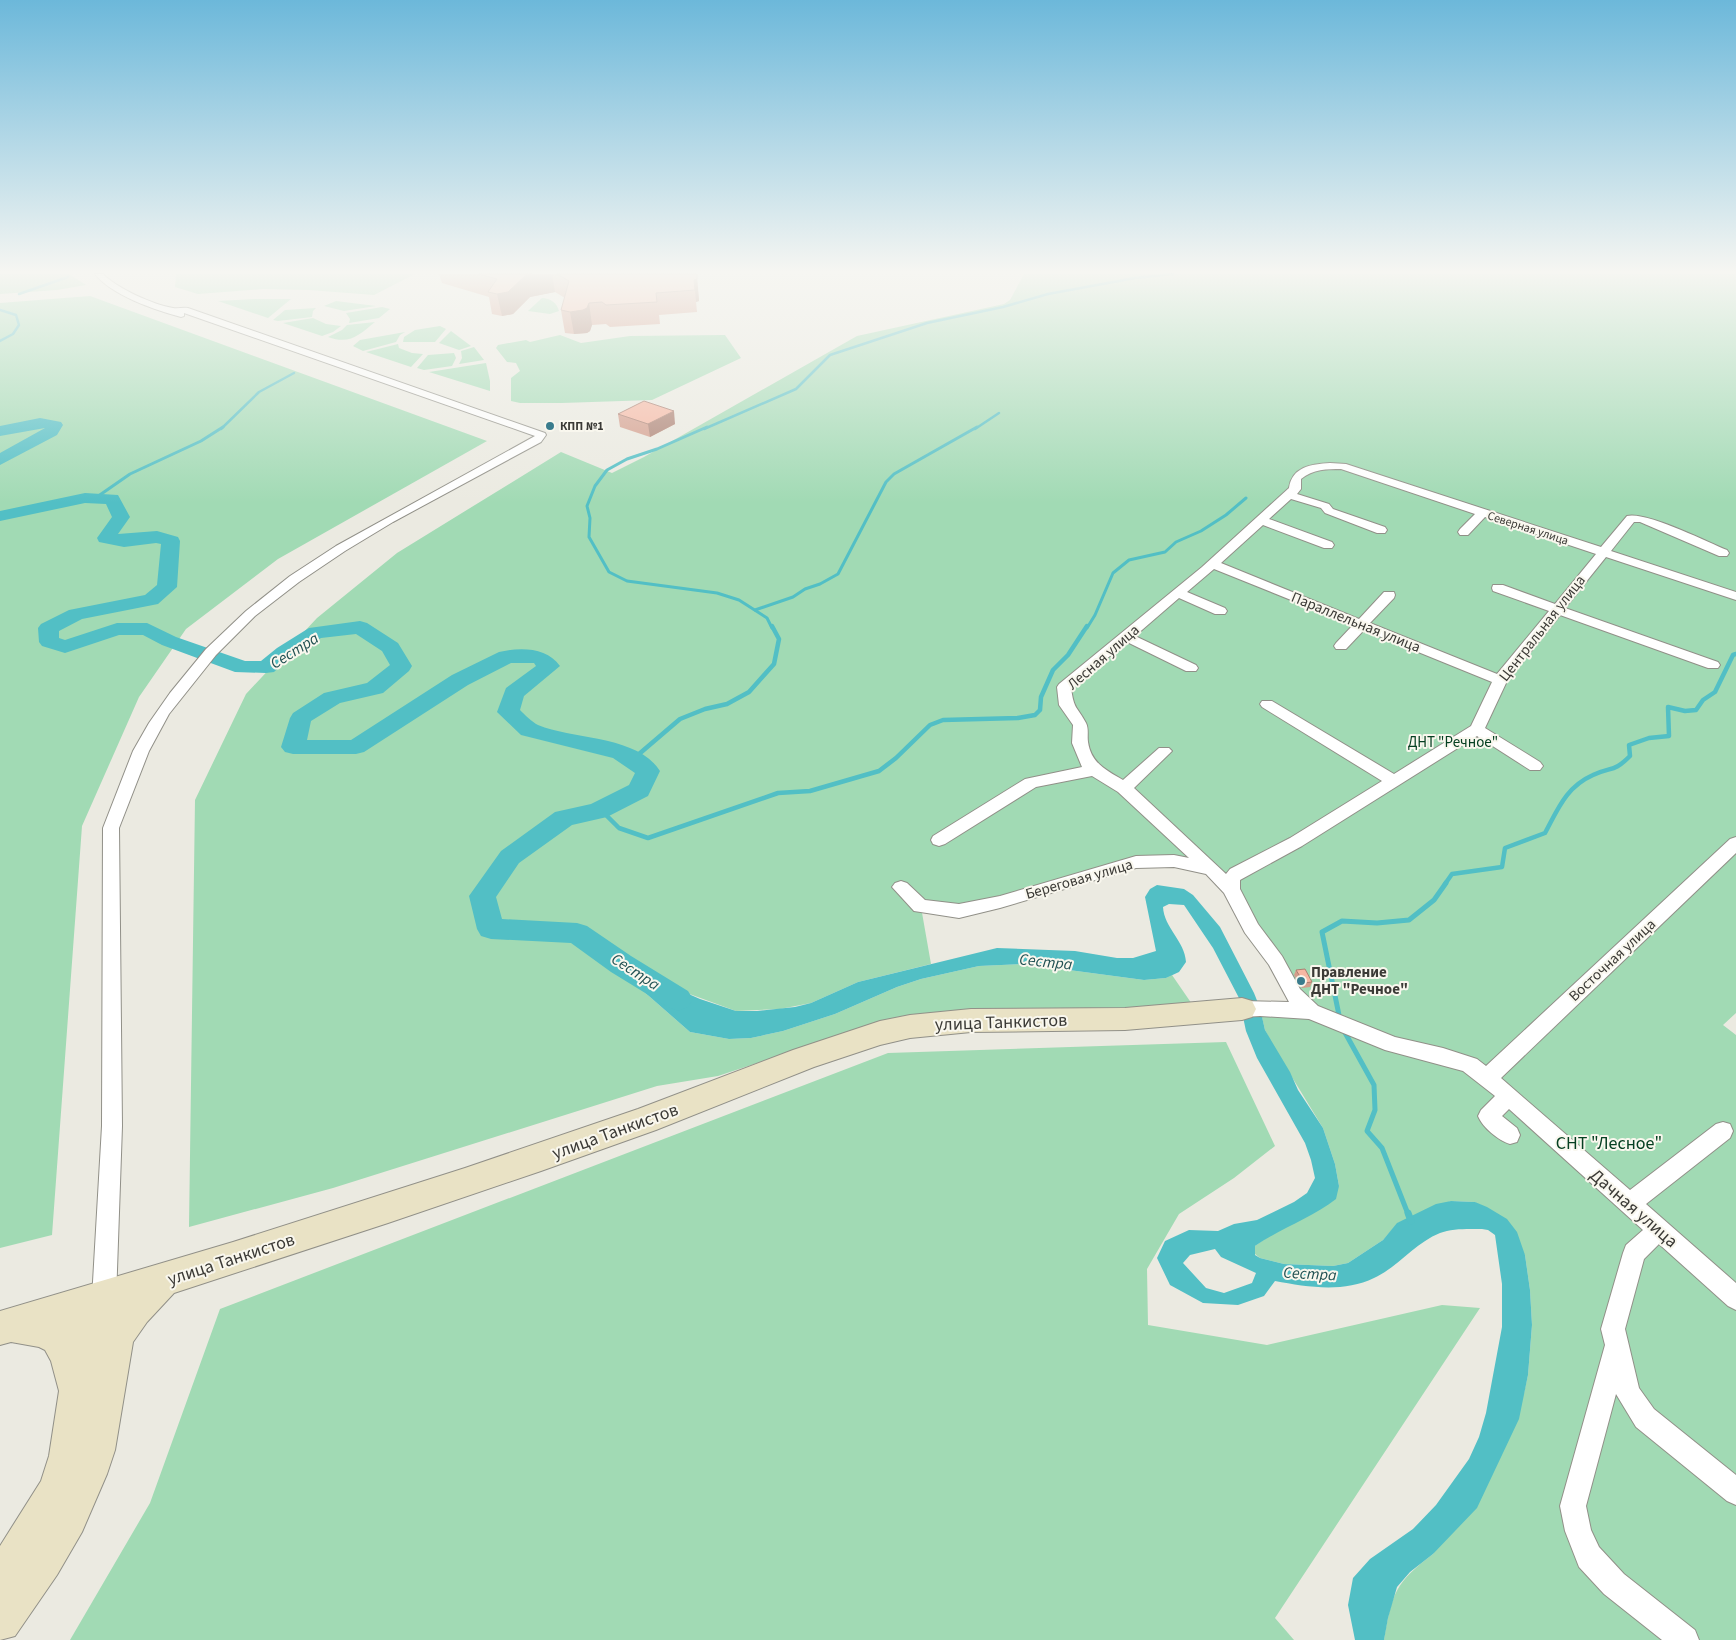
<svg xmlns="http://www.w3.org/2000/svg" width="1736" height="1640" viewBox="0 0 1736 1640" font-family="'Source Sans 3',sans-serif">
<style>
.green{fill:#a1dab4}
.water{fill:#52bfc5;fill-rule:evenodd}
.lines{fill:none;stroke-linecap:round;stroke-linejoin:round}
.stream-far4{stroke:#52bfc5;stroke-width:2.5}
.stream-far3{stroke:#52bfc5;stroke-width:3}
.stream-far2{stroke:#52bfc5;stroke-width:4.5}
.stream-far1{stroke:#52bfc5;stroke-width:5}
.stream{stroke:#52bfc5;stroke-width:7}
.river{fill:#52bfc5;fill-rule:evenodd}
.street-casing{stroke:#919088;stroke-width:2}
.secondary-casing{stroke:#919088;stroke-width:2}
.street{fill:#fff;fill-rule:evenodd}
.secondary{fill:#e9e2c5;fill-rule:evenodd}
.wall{fill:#d49d8c}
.shaded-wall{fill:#ac8072}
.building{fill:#f6b7a3;stroke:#ac8072}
.poi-dot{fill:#3a7c8d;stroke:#f9f7ee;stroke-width:2}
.labels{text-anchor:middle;stroke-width:4;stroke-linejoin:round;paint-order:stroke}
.far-poi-label{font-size:12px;font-weight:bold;fill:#3b3a36;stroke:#f9f7ee;text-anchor:start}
.far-street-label{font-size:12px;fill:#3b3a36;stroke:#f9f7ee}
.street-label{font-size:15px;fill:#3b3a36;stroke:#f9f7ee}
.park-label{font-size:15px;fill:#064022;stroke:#f9f7ee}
.poi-label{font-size:15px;font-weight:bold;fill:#3b3a36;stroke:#f9f7ee;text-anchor:start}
.water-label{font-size:16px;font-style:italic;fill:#205052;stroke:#f9f7ee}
.near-street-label{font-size:18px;fill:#3b3a36;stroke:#f9f7ee}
.near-park-label{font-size:18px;fill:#064022;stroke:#f9f7ee}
</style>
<rect width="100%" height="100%" fill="#ebeae1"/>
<g class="green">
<path d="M0,274H69L86,285L57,290L0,294Z"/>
<path d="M176,274H415L374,295L309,290L263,289L198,294L175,287Z"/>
<path d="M1024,274H1736V1013L1723,1025L1736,1035V1640H1384C1392,1593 1395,1583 1433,1554L1524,1393L1528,1375L1532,1325L1530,1290L1525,1255L1475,1202L1451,1201L1398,1223L1383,1240L1348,1263L1333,1266L1284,1264L1260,1258L1255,1254V1246L1275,1232L1302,1219L1339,1186L1335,1164L1323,1128L1273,1046L1265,1030L1261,1013L1315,1014L1214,872L1136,862L1000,902L921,907L931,964L858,982L811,1003L780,1009L736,1011L684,992L642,990L690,1032L729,1039L751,1038L783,1031L835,1014L897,987L921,979L979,966L1024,964L1144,980L1166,978L1172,975L1194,1007L803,1048L718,1076L657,1086L333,1188L189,1227L195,800L246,694L317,618L397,553L561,452L612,473L644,457L857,336L1004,304L1010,300Z"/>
<path d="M90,296L487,441L278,559L186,629L139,697L82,826L52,1235L0,1248V303Z"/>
<path d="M542,298C550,298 557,303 559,311L550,314L528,311Z"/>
<path d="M255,299H291L268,318L218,301Z"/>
<path d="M336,301L376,306L344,311L324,306Z"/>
<path d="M382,307L390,309L379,318L349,323L350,319L346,313Z"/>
<path d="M316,308L313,311L312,317L278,321L273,320L285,310Z"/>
<path d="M313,318L326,324L341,326L333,332L322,336L283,323Z"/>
<path d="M375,322C359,335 350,345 328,337L342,330L347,325Z"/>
<path d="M440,326L446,329L435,342H403L404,337L415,330Z"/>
<path d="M451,331L471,346L459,350L439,343Z"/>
<path d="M405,332L400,335L396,342L363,351L353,346L360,340Z"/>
<path d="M560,335L581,343L630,336L725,335L741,358L652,400L562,403H520L511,401V378L520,371L516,363L507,362L496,348L498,345L526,340L530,342Z"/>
<path d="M398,344L399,348L412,353L423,354L411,367L366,352Z"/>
<path d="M474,347L484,360L459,364L462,358L461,351Z"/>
<path d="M454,353L456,358L452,366L424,370L417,368L428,355Z"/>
<path d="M486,363L490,381V391L429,372Z"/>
<path d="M1226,1042L1275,1146L1234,1178L1179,1214L1147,1269L1148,1325L1267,1345L1442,1305L1480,1308L1275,1618L1294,1640H70L150,1503L220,1309L888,1053Z"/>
</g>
<path class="water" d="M1157,885L1184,889L1193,895L1220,927L1254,993L1260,1008L1265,1030L1290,1072L1298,1090L1323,1128L1335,1164L1339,1186L1336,1199C1312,1218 1281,1228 1255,1246V1255L1260,1258L1284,1264L1333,1266L1348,1263L1383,1240L1397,1223L1436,1204L1451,1201L1475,1202L1487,1207L1507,1219L1517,1232L1525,1255L1530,1290L1532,1325L1528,1375L1519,1419L1477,1508L1433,1554L1410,1572L1397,1587L1388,1618L1384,1640H1355L1348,1605L1353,1578L1370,1559L1413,1529L1436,1505L1469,1459L1479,1437L1486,1413L1502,1327V1284L1495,1235L1488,1230L1482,1229C1470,1229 1452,1228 1440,1233C1415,1243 1398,1267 1374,1278C1343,1293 1307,1287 1275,1281L1264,1296L1238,1305L1203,1303L1170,1285L1157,1258L1165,1241L1189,1230L1218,1231L1234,1224L1257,1220L1294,1202L1307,1193L1315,1178L1311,1160L1305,1143L1257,1058L1246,1031L1239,998L1213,948L1184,905L1169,904L1163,907C1164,928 1185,941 1186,962L1179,972L1166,978L1144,980L1024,964L979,966L921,979L897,987L835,1014L783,1031L751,1038L729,1039L690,1032L642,990L657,974L684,992L700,999L736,1011H757L795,1007L811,1003L858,982L997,948L1075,951L1117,958H1133L1156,951L1145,897L1150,889ZM1215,1249L1221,1257L1256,1273L1252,1283L1224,1293L1206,1288L1183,1263L1190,1255Z"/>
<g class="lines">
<g class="stream-far4">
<path d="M19,294L68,277"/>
<path d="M0,310L16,315L19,325L13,334L0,341"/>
<path d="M221,429L259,392L294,373"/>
<path d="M704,429L796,389L830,355L927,323L1003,307L1048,294L1135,278L1173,274"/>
<path d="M975,429L999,413"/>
</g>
<g class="stream-far3">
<path d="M707,427L657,449L627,459L607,470L595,486L587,506L590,518L589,537L609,572L627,581L717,593L739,600L767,618L772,628"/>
<path d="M94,499L130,474L201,441L223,427"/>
<path d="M755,610L793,597L805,589L820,584L838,574L886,482L894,474L977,427"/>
<path d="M1087,628L1095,615L1113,573L1129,560L1165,552L1176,542L1201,531L1226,515L1246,498"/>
</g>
<g class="stream-far2">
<path d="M632,760L680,719L705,709L727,704L749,692L774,664L779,639L772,626"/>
<path d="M598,811L606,815L619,828L648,838L778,793L810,791L879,771L896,758L930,725L943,720L1018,718L1035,715L1040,710L1041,697L1053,670L1068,655L1087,626"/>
<path d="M1445,884L1452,874L1502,867L1505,848L1545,833C1558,809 1566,787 1593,775C1612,766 1613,773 1630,756L1629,745L1649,738L1669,736L1668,707L1685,711L1696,710L1703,700L1715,692L1733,655L1736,654"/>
</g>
<g class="stream-far1">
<path d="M1340,1020L1322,932L1342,921L1377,923L1409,920L1434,900L1446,883"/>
<path d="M1343,1029L1374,1085L1375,1110L1367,1131L1382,1148L1408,1214"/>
</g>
<path class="stream" d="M1408,1213L1411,1221"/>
<g class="river">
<path d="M40,418L61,422L63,425L57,435L0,465V453L45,428L0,436V426Z"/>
<path d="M85,493L118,495L130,517L118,534L157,531L178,537L180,541L177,587L158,604L82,619L59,631V638L65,640L117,623H147L176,637L245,661H261L277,648L309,628L360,621L367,623L398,643L412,666L409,671L383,693L340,703L311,721L307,740H351L452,675L499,652C520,647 547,647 560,666L524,696L520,710C525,715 532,722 538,725C574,740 637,735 660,771L648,796L607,817L572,825L519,863L496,897L502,919L577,923L587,926L631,956L688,991L693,999L688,1007L678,1011L668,1007L611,972L571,943L491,939L481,936L477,929L469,896L501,851L555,812L591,804L629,785L635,773L613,758L521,735L497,712L506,688L536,666L534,663H511L468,685L364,752L356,754H293L285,752L281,747L290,718L293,713L324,693L367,683L390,665L382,651L356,634L321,638L291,656L274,672L266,673L235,672L162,645L143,635H119L65,653L42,646L39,642L38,628L41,624L69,610L145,595L157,585L161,544L156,543L124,547L99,542L97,538L112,517L106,504L85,503L0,521V511Z"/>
</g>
<defs>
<g id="street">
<path d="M95,274H103C116,288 154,305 173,308C178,309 183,307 188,308L545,433L546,435L541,442L393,522L345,551L299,582L255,616L216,655L169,714L149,751L119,828L122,1126L116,1299L112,1307L104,1311L96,1307L92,1299L102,1126L103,828L133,751L149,723L170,693L206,649L246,611L290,576L336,546L535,436L184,313V316L181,317C155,310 111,295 95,274Z"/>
<path d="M1330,463L1346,464L1601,547L1627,516C1646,511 1707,542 1727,550L1729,553L1727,556H1719L1640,522H1634L1611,551L1736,592V600L1606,557L1565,608L1718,662L1720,665L1718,668H1708L1560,615L1507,681L1485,728L1540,762L1543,766L1540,770H1530L1477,736L1302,846L1240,880V889L1258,924L1282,956L1300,989L1318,1006L1395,1037L1443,1048L1477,1059L1486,1066L1730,839L1736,837V853L1501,1078L1630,1190L1716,1124L1723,1122L1730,1124L1733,1131L1730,1138L1646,1204L1736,1283V1310L1728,1306L1659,1244L1644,1259L1625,1329L1639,1388L1654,1409L1736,1475V1505L1727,1501L1636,1427L1616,1394L1586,1506L1591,1530L1599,1547L1624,1574L1695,1630L1699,1640H1662L1604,1594L1579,1567L1565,1531L1560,1506L1605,1345L1601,1329L1623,1253L1626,1245L1643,1230L1509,1109L1502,1116L1517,1128L1520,1135L1517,1142L1510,1144C1498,1140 1483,1128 1478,1116L1481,1110L1495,1096L1463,1071L1385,1050L1309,1019L1260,1016L1242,1017L1235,1014L1232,1009L1235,1004L1242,1001L1289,1002L1269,965L1245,933L1224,893L1206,874L1174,867L1136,868L1000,908L959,918L914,911L892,887L895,883L901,881L907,883L925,900L959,904L1000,896L1136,856L1174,855L1189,858L1118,792L1092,776L1036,787L945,844L939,846L933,844L931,840L933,836L1025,779L1082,767L1072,743L1073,725L1059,705L1057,687L1059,684L1202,567L1289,488C1292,467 1311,464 1330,463ZM1341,469L1475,514L1460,529L1458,532L1460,535H1468L1485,517L1596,554L1555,604L1503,585H1493L1492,588L1493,591L1549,611L1497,674L1370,623L1394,598L1395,595L1394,592H1384L1359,619L1221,563L1263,525L1324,548H1332L1334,545L1332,542L1269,519L1291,499L1321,508L1325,513L1377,533H1385L1387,530L1385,527L1333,509L1329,504L1297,494L1301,489V479C1313,469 1327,469 1341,469ZM1214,569L1353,625L1336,643L1334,646L1336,649H1346L1364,630L1492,682L1471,726L1394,774L1272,701H1262L1260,704L1262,707L1382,781L1290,838L1230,869L1226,874L1134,788L1169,754L1172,751L1169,748H1159L1123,780C1106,770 1091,763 1088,742C1087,736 1089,729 1086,723C1077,706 1074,710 1071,688L1127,642L1186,671H1196L1198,668L1196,665L1135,636L1179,598L1215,614H1225L1227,611L1225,608L1187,592Z"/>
</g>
<path id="secondary" d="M1242,998L1252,1001L1256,1009L1252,1017L1242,1020L1125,1030L971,1032L910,1038L880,1045L814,1067L656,1130L541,1171L388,1223L174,1293L147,1322L133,1342L115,1450L107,1474L82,1532L57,1575L15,1636L0,1640V1546L41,1481L49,1456L59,1391L51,1361L45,1350L39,1347L11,1342L0,1345V1311L233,1242L465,1168L638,1109L793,1050L880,1021L910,1015L971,1009L1125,1008Z"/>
</defs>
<use href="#street" class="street-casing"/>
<use href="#secondary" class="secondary-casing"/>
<use href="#street" class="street"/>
<use href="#secondary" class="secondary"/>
</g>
<g class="wall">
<path d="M439,274H697L699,301L696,302L697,312L659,315L660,324L610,327L606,324L592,325L590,331L587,333L574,334L565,333L561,310L565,298L555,292L530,297L513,314L502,316L492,314L489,297L442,283Z"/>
<path d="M618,414L675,424L650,437L620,427Z"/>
<path d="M1296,970L1312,982L1310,987L1302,988L1294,975Z"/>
</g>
<g class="shaded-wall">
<path d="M532,274H552L555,292L530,297L513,314L502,316L497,294L526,275Z"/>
<path d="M697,279L699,301L696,302L697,312L694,280Z"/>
<path d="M589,303L592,325L590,331L587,333L574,334L570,312Z"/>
<path d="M674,411L675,424L650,437L648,424Z"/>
</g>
<g class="building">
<path d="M479,274H532L526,275L508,292L497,294L488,292L497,279Z"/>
<path d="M557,274H697V279L694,280L695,290L656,293L657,302L606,305L602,302L589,303L587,308L583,310L570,312L561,310L569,281Z"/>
<path d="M644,401L674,411L648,424L618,414Z"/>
<path d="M1305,969L1312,982L1304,983L1296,970Z"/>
</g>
<linearGradient id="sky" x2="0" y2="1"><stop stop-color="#6cb8da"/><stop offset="0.54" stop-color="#f6f6f2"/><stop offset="1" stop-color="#f6f6f2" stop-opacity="0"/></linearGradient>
<rect width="1736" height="503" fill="url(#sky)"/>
<g class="poi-dot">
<circle cx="550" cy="426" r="5"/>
<circle cx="1301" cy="981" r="5"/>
</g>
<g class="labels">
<g class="far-poi-label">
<text x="560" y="430">КПП №1</text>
</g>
<g class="far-street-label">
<text transform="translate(1528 528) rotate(18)" y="4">Северная улица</text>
</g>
<g class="street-label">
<text transform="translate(1356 622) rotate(22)" y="5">Параллельная улица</text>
<text transform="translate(1542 628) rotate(-52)" y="5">Центральная улица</text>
<text transform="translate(1103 657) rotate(-41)" y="5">Лесная улица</text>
<text transform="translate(1079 879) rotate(-16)" y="5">Береговая улица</text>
<text transform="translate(1612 960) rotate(-43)" y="5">Восточная улица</text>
</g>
<g class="park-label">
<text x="1453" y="747">ДНТ "Речное"</text>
</g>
<g class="poi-label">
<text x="1311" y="977">Правление<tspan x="1311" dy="17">ДНТ "Речное"</tspan></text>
</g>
<g class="water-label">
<text transform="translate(294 650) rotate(-32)" y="6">Сестра</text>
<text transform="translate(1046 961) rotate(6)" y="6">Сестра</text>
<text transform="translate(636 971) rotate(33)" y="6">Сестра</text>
<text transform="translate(1310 1273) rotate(3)" y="6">Сестра</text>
</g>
<g class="near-street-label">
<text transform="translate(1001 1022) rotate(-2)" y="6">улица Танкистов</text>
<text transform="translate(615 1131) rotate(-20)" y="6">улица Танкистов</text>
<text transform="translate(1634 1208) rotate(41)" y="6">Дачная улица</text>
<text transform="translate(231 1259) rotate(-18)" y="6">улица Танкистов</text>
</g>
<g class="near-park-label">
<text x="1609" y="1149">СНТ "Лесное"</text>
</g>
</g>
</svg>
